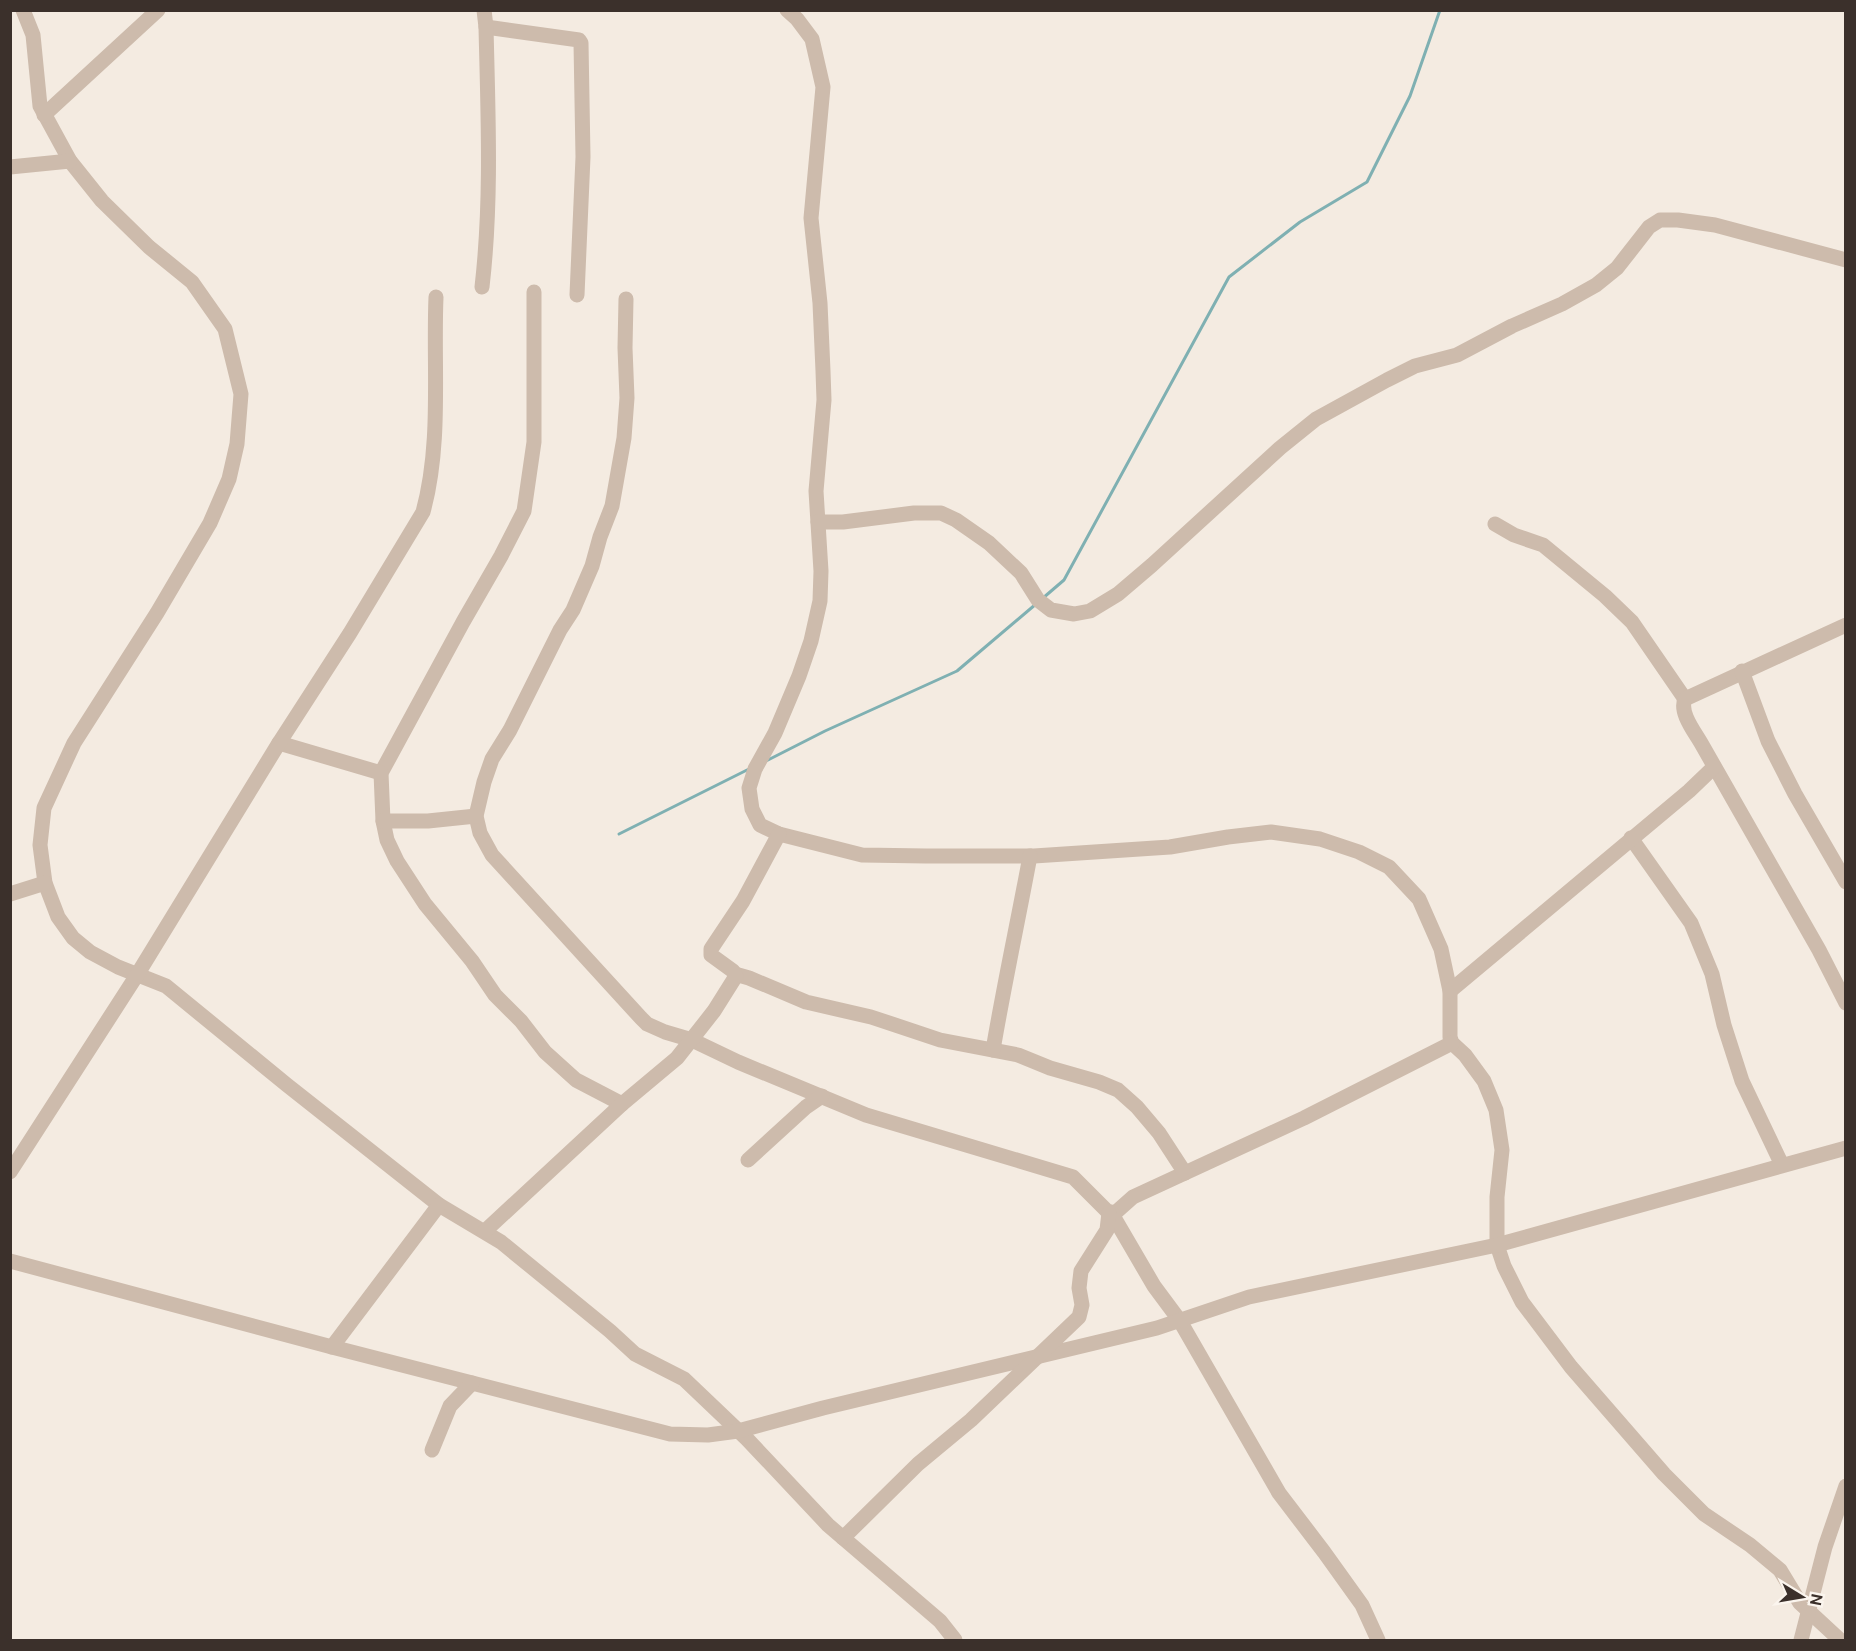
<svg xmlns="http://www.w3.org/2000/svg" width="1856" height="1651" viewBox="0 0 1856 1651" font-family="Ubuntu,sans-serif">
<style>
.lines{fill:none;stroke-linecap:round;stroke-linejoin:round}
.stream{stroke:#7fb0b2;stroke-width:3}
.minor{stroke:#cdbbac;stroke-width:15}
</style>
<rect width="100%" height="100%" fill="#f4ebe1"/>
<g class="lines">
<g class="stream">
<path d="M1043,598L1064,580L1229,277L1300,222L1367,182L1410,96L1440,10"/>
<path d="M766,761L825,731L957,671L1036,604"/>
<path d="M619,834L749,769"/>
</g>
<g class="minor">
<path d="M23,10L33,35L40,106L70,161L102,201L149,247L192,282L225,329L241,394L237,444L229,479L210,523L157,613L74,743L44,808L40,845L45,883L58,917L73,938L90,952L118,967L166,986L287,1085L439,1205L501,1242L610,1331L635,1354L684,1379L747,1439L828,1525L940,1621L955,1640"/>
<path d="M787,10L797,19L812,39L823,87L811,218L820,303L823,371L824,400L816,491L821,571L820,601L811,641L799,676L775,733L755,769L749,788L752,809L760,825L779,834L862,855L926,856H1034L1170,847L1228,837L1271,832L1320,839L1359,852L1389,867L1419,899L1441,949L1450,991V1037L1452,1043L1465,1055L1484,1081L1496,1110L1502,1150L1497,1197V1245L1504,1266L1522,1302L1571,1367L1664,1474L1704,1514L1750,1545L1780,1570L1800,1603L1840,1640"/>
<path d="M486,27L579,40L581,43L583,157L577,295"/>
<path d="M44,115L158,10"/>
<path d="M10,167L70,161"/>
<path d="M482,287C492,200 488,114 486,27L484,10"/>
<path d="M534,292V442L524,511L501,556L463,622L381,773L383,821L387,840L397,861L425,904L472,961L495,995L521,1021L545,1052L576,1080L622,1104"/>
<path d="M626,299L625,348L627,398L624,438L612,506L600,537L592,566L573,610L560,630L510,730L492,759L484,782L476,816L480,833L492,855L641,1018L647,1024L665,1032L692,1040L738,1062L866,1115L1073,1177L1107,1211L1115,1213L1133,1197L1304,1118L1452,1043"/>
<path d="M818,522H843L914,513H941L956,520L989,543L1021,573L1038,600L1051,610L1074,614L1090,611L1118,594L1152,565L1280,448L1316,419L1387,380L1415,366L1457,355L1512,326L1562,304L1596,285L1617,268L1649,227L1660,220H1678L1715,225L1846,260"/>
<path d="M1495,524L1514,535L1543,545L1605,596L1632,622L1685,699"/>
<path d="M1846,625L1685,699C1679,712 1694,731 1701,743L1819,950L1846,1003"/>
<path d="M1742,671L1768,741L1795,794L1846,882"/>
<path d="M279,743L381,773"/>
<path d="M383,821H428L476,816"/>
<path d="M1631,838L1691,923L1712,974L1724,1025L1742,1081L1782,1165"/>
<path d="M10,894L45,883"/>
<path d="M735,974L749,978L806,1002L871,1017L940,1040L1018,1055L1050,1068L1099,1082L1118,1090L1137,1107L1159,1133L1185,1173"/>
<path d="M1450,991L1689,791L1714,767"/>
<path d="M993,1050C1004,985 1018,921 1030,856"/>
<path d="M748,1160L806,1107L822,1096"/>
<path d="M10,1172L137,975L279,743L350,633L423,512C442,443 433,367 436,297"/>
<path d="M1112,1214L1154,1286L1180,1321L1279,1493L1324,1552L1362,1605L1378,1640"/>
<path d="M485,1231L622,1104L677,1058L714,1011L736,976L733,971L711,955V949L743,901L779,834"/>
<path d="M10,1261L332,1347L670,1434L708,1435L738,1431L823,1408L1157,1328L1249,1297L1497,1245L1846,1148"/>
<path d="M332,1347L439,1205"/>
<path d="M432,1450L450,1406L472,1383"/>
<path d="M843,1538L918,1464L971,1420L1079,1317L1082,1305L1079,1288L1081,1271L1107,1230L1109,1213"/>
<path d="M1801,1640L1825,1547L1846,1486"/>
</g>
</g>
<rect width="1856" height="1651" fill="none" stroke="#3b302b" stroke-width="24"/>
<g transform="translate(1802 1597) rotate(101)" stroke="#fbf5ee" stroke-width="4.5" paint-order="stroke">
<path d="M0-4.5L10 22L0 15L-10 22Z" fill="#3b302b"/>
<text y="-9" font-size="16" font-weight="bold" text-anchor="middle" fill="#3b302b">N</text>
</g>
</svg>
